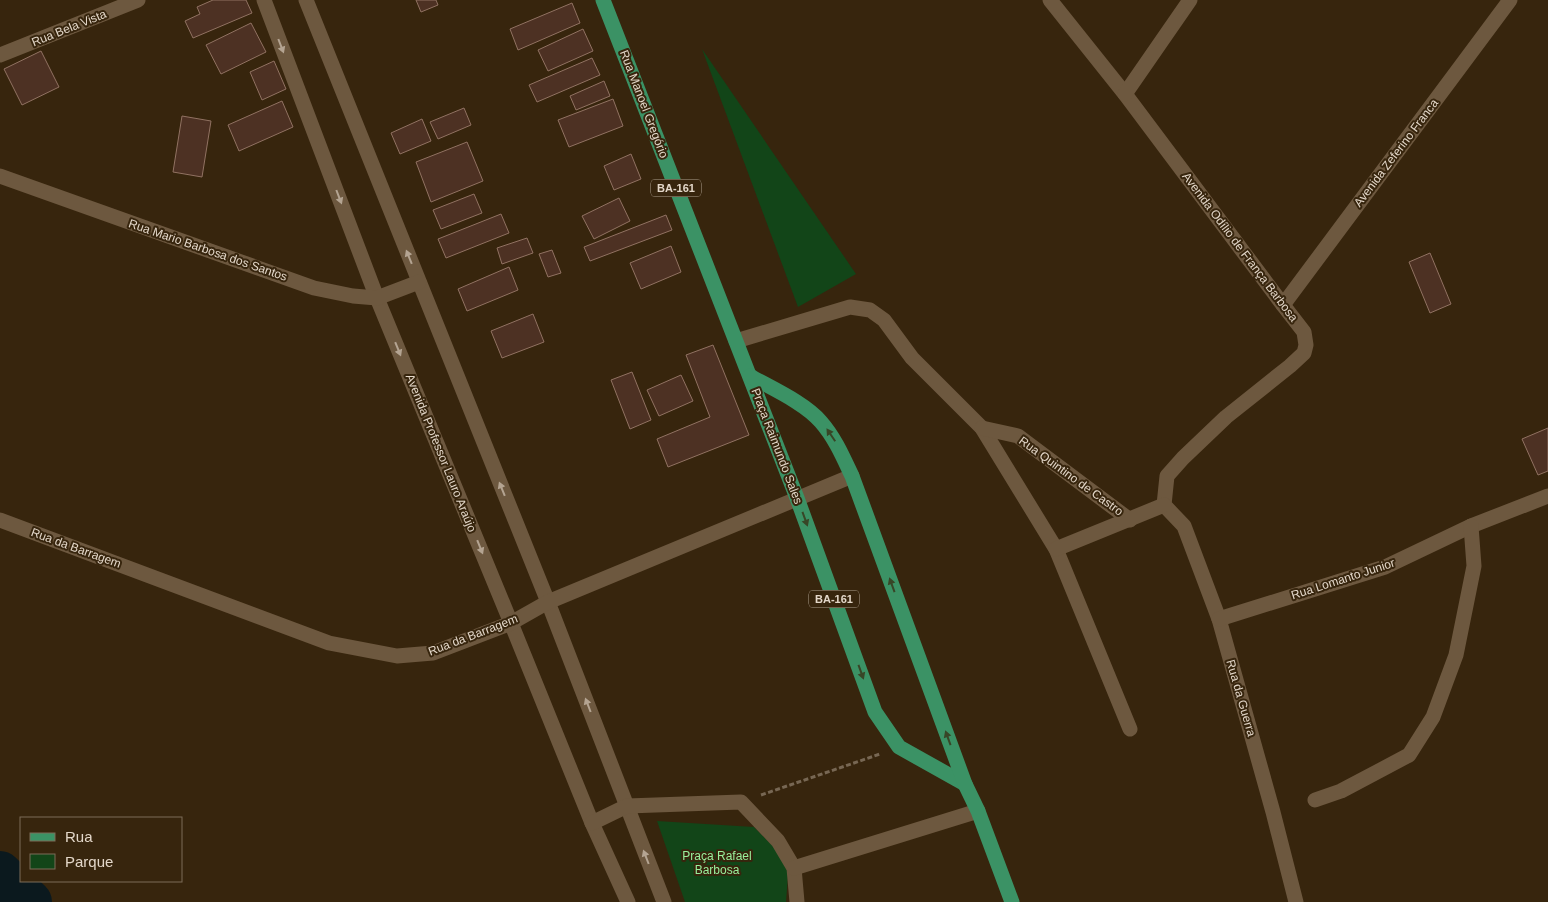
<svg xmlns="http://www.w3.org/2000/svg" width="1548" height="902" viewBox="0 0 1548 902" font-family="Arial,sans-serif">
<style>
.green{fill:#124518}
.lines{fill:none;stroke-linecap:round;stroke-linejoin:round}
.river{stroke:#0b191e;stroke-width:44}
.building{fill:#4d3123;stroke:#917262}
.path{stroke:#776753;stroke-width:3;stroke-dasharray:5 2.5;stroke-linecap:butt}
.minor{stroke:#6d583f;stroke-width:15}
.major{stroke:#3b9265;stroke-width:15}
.oneway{fill:#b4a492}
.oneway2{fill:#384627}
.labels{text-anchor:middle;stroke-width:4;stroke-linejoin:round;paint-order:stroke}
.shield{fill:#37250d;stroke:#afa291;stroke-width:1}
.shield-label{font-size:11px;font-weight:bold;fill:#e3d7c9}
.street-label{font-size:12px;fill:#e3d7c9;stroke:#37250d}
.park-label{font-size:12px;fill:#98ef9c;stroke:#37250d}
</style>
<rect width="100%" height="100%" fill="#37250d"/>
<g class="green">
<path d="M702,49L856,274L798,307Z"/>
<path d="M657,821L754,827L789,862L786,902H685Z"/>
</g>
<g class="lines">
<path class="river" d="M0,873L30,902"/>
</g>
<g class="building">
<path d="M213,0H246L252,13L193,38L185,21L200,14L197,7Z"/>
<path d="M416,0H436L438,5L421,12Z"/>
<path d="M572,3L580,23L518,50L510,29Z"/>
<path d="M251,23L266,52L221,74L206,45Z"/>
<path d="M583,29L593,51L548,71L538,50Z"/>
<path d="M41,51L59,87L22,105L4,69Z"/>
<path d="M592,58L600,75L537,102L529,85Z"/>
<path d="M274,61L286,89L262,100L250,72Z"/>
<path d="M604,81L610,96L576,110L570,96Z"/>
<path d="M613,99L623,126L569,147L558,120Z"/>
<path d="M282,101L293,127L239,151L228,125Z"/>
<path d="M464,108L471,125L438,139L430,122Z"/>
<path d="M182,116L211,121L202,177L173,172Z"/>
<path d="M422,119L431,141L400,154L391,133Z"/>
<path d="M467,142L483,181L431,202L416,162Z"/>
<path d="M631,154L641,179L614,190L604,166Z"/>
<path d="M474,194L482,213L441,229L433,210Z"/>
<path d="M619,198L630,221L594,239L582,216Z"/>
<path d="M501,214L509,233L446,258L438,239Z"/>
<path d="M666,215L672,230L590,261L584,247Z"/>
<path d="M527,238L533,253L502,264L497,248Z"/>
<path d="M671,246L681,272L641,289L630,263Z"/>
<path d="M552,250L561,273L548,277L539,254Z"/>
<path d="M1430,253L1451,304L1430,313L1409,262Z"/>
<path d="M509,267L518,290L467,311L458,289Z"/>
<path d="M533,314L544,342L502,358L491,331Z"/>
<path d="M713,345L749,435L668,467L657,439L710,417L686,355Z"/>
<path d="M632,372L651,420L630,429L611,380Z"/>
<path d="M681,375L693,401L659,416L647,390Z"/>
<path d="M1548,428V471L1538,475L1522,439Z"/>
</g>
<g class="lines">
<path class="path" d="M761,795L880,754"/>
<g class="minor">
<path d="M264,0L377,298L511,623L592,823L628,902"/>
<path d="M306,0L548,602L664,902"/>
<path d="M1050,0L1125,94L1283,305L1304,332L1306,345L1304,353L1290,366L1226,417L1183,458L1167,476L1164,505"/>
<path d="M0,55L138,0"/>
<path d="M1125,94L1190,0"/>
<path d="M0,176L314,288L353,296L377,298L419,282"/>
<path d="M1283,305L1510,0"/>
<path d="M736,341L850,307L870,310L884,320L912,358L982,428L1056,549L1130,729"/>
<path d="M982,428L1018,436L1130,520"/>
<path d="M1164,505L1184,526L1219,619L1273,812L1296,902"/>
<path d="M0,520L329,643L397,656L433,653L511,623L548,602L852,476"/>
<path d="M1056,549L1164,505"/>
<path d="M1219,619L1385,567L1471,526L1548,496"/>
<path d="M1315,800L1341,791L1409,755L1433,717L1456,655L1474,566L1471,526"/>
<path d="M592,823L627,806L741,802L778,841L794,868L797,902"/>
<path d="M794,868L978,811"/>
</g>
<g class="major">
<path d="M603,0L797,498L875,712L899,747L965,784"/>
<path d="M750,376C771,388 805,403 821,422C835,438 843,457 852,476L965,784L978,811L1012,902"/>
</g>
</g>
<defs><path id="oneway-solid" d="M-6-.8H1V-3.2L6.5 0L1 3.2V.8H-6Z" transform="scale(1.25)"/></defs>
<g class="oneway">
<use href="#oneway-solid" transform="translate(281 46) rotate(69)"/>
<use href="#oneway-solid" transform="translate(339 197) rotate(69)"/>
<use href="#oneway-solid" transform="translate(409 257) rotate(-112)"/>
<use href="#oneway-solid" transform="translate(398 349) rotate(68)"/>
<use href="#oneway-solid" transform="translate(502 489) rotate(-112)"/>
<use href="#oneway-solid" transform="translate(480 547) rotate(68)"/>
<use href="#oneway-solid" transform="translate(588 705) rotate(-111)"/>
<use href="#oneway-solid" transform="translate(646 857) rotate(-111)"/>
</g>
<g class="oneway2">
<use href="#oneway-solid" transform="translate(831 435) rotate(-124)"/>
<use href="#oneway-solid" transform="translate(805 519) rotate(70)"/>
<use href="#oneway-solid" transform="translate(892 585) rotate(-110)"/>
<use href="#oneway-solid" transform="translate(861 672) rotate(70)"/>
<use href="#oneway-solid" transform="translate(948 738) rotate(-110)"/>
</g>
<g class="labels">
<g class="shield">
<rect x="651" y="179.5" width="50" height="17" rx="4"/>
<rect x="809" y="590.5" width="50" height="17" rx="4"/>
</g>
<g class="shield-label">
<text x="676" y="192">BA-161</text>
<text x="834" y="603">BA-161</text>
</g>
<g class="street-label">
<text transform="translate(69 28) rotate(-22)" y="4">Rua Bela Vista</text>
<text transform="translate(644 104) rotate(69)" y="4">Rua Manoel Gregório</text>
<text transform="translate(1396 153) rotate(-53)" y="4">Avenida Zeferino Franca</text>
<text transform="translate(1240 247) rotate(53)" y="4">Avenida Odílio de França Barbosa</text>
<text transform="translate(208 250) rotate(19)" y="4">Rua Mario Barbosa dos Santos</text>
<text transform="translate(777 446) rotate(69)" y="4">Praça Raimundo Sales</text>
<text transform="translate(441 453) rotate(68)" y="4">Avenida Professor Lauro Araújo</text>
<text transform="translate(1071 476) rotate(36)" y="4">Rua Quintino de Castro</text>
<text transform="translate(76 548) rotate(20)" y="4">Rua da Barragem</text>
<text transform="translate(1343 579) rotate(-18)" y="4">Rua Lomanto Junior</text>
<text transform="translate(473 635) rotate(-21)" y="4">Rua da Barragem</text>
<text transform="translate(1241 698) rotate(74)" y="4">Rua da Guerra</text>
</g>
<g class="park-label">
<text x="717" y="860">Praça Rafael<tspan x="717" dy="14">Barbosa</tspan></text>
</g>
</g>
<rect x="20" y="817" width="162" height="65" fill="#37250d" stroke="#7c6c58"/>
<rect x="30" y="833" width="25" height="8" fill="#3b9265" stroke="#7c6c58"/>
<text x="65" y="842" font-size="15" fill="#e3d7c9">Rua</text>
<rect x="30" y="854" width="25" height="15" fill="#124518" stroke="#7c6c58"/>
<text x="65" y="867" font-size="15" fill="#e3d7c9">Parque</text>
</svg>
